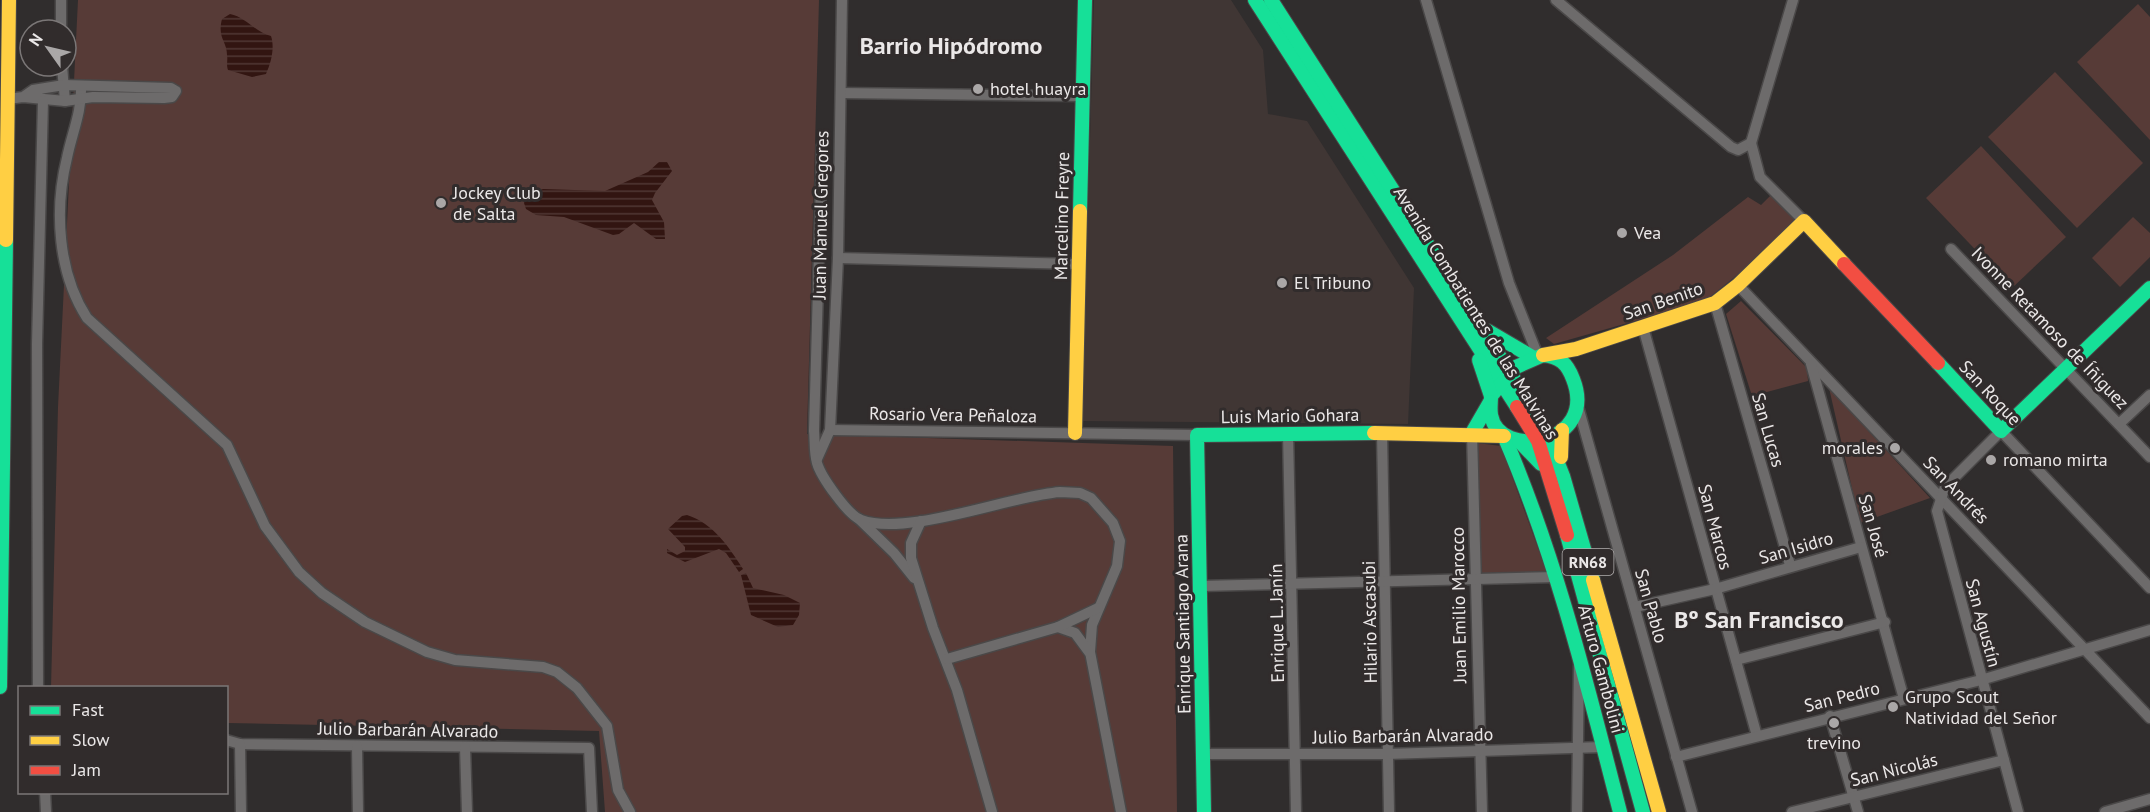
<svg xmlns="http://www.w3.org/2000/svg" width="2150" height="812" viewBox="0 0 2150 812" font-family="'PT Sans',sans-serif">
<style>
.built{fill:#403634}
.park{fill:#573b37}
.water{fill:url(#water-rules)}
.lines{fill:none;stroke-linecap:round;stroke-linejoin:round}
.street-casing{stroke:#4a4848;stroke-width:13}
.fast-casing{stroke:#4a4848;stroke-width:16}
.slow-casing{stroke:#4a4848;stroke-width:16}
.jam-casing{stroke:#4a4848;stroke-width:16}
.street{stroke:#6d6b6b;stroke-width:10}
.fast{stroke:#16e098;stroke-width:14}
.slow{stroke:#ffcf43;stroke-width:14}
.jam{stroke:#f24e42;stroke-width:14}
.poi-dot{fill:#aaa7a7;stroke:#312c2c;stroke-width:2}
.labels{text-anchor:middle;stroke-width:6;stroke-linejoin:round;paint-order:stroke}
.shield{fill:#312c2c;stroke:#b3b0b0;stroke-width:1.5}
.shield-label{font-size:16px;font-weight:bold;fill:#ebe8e8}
.poi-label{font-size:18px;fill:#ebe8e8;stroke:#312c2c;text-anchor:start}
.street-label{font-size:18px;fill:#ebe8e8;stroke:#312c2c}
.district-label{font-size:24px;font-weight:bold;fill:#ebe8e8;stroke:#312c2c}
</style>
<defs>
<pattern id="water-rules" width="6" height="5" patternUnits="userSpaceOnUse" patternTransform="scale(1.5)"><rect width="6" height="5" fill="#321511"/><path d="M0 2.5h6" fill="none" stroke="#503734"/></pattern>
</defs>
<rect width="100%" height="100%" fill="#302d2d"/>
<path class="built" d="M1094,0H1231L1263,50L1268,114L1307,121L1414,288L1408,424L1082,421Z"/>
<g class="park">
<path d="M78,0H819L807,434L1173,446L1177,812H605L599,731L227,723L226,688H51L58,407Z"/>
<path d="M2138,4L2150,17V140L2077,62Z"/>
<path d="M2055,72L2143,163L2077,228L1988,137Z"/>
<path d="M1981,146L2066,237L2012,288L1926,198Z"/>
<path d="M1773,193L1804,221L1705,301L1554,344L1546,338L1673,255L1748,197L1761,205Z"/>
<path d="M2133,217L2150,233V257L2120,287L2092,258Z"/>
<path d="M1741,301L1807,368L1808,381L1752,396L1726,314Z"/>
<path d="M1829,388L1930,498L1860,523Z"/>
<path d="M1477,443L1501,446L1547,573L1478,581Z"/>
</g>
<g class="water">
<path d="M230,14C246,17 256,33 271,36C275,48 271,63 266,74L252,77L228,70C226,64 228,61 227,55C227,41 217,38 222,19Z"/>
<path d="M659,162H667L672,171L655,193L652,200L664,222L665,239H656L634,223L619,234L613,235L564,217L536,215L526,209L524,203L527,195L543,189L605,191L648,172Z"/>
<path d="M687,515C713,523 729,547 743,569L739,572L726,553L719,549L685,562L667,553V549L677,555L685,551V547L668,529L682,516Z"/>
<path d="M746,573L753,588L784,595L800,603L799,615L793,625L778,627L751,615L741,575Z"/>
</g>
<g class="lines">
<defs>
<g id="street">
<path d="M61,0V30"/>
<path d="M1426,0L1509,283L1538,356"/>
<path d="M1556,0L1731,147L1738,150L1751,143L1760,177L1804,221"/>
<path d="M62,66L65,101"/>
<path d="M81,86C82,112 72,133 67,158C54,210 58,273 87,318L227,445L265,526L299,572L322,593L365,622L427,652L455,660L543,667L557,672L577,688L607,726L618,790L630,812"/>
<path d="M841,93L1083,96"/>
<path d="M8,99L23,97L65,101L93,97L164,98L172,97L176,91L171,88L64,85L33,90L23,97"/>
<path d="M1751,143L1793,0"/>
<path d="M822,145L814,431C815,441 814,453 817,463C821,477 848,515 861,520C907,537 1009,496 1060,492L1080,493L1091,498L1113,523L1120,541L1117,566L1092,625L1090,652L1121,812"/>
<path d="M1951,249L2150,457"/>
<path d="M838,258L1078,264"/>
<path d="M1738,285L2150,718"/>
<path d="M1715,303L1790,565"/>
<path d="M1643,327L1757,736"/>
<path d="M1811,364L1904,699"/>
<path d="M1579,410L1692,812"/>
<path d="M2119,424L2150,395"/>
<path d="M830,430L1197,435"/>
<path d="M1288,433L1296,812"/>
<path d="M1382,433L1389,812"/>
<path d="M1472,433L1482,812"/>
<path d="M817,459L830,430L838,258L842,0"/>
<path d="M859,519L894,553L914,578"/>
<path d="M921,521L911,543V558L933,628L957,690L992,812"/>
<path d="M1201,586L1556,577"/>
<path d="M1635,607L1715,589L1861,547"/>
<path d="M1058,627L1075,633L1089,652"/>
<path d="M947,659L1058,627L1098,608"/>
<path d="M1736,660L1885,622"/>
<path d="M38,688L37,344L43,101"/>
<path d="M1830,716L1858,812"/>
<path d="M226,740L240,744L589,748L592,812"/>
<path d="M240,744L241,812"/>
<path d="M357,746L358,812"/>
<path d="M465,747L467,812"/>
<path d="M1203,754H1387L1603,747"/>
<path d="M1676,757L1981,680L2150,630"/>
<path d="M45,792L46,812"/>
<path d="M1577,812L1579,665"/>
<path d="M1792,812L2004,760"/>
<path d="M2018,812L1937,511L1945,487L2001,431L2150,588"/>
<path d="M2105,812L2150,799"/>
</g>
<g id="fast">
<path d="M1255,0L1517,407"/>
<path d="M1271,0L1542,423L1563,476L1593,580"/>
<path d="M1080,211L1085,0"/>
<path d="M1488,331L1534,358"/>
<path d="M1543,355C1560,357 1567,363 1573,379C1599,445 1499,461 1491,415C1490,409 1491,402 1491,396L1516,367Z"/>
<path d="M1479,360L1491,396"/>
<path d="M1938,363L2001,431L2150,288"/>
<path d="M1472,433L1490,402"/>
<path d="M1504,436C1556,557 1587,684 1620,812"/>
<path d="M1519,441L1541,464"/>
<path d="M1567,535L1643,812"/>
<path d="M0,687L6,240"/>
<path d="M1204,812L1197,435L1374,433"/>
</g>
<g id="slow">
<path d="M6,240L9,0"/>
<path d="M1543,355L1576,349L1715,303L1738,285L1804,221L1844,264"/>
<path d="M1075,433L1080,211"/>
<path d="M1374,433L1504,436"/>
<path d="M1561,457L1562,430"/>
<path d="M1593,580L1659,812"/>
</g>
<g id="jam">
<path d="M1844,264L1938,363"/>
<path d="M1517,407L1538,441L1567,535"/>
</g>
</defs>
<use href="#street" class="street-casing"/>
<use href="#fast" class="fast-casing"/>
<use href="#slow" class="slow-casing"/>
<use href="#jam" class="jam-casing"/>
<use href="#street" class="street"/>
<use href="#fast" class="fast"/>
<use href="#slow" class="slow"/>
<use href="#jam" class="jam"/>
</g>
<g class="poi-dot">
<circle cx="978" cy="89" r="6"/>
<circle cx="441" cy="203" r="6"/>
<circle cx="1622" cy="233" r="6"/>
<circle cx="1282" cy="283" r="6"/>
<circle cx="1895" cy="448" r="6"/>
<circle cx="1991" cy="460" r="6"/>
<circle cx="1893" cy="707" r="6"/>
<circle cx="1834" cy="723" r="6"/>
</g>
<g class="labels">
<rect class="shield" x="1562.5" y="549" width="51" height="26" rx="4.5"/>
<g class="shield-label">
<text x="1588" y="568">RN68</text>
</g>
<g class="poi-label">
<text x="990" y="95">hotel huayra</text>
<text x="453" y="199">Jockey Club<tspan x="453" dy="21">de Salta</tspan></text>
<text x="1634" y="239">Vea</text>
<text x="1294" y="289">El Tribuno</text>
<text x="1883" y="454" text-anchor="end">morales</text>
<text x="2003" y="466">romano mirta</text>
<text x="1905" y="703">Grupo Scout<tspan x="1905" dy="21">Natividad del Señor</tspan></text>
<text x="1834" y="749" text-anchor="middle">trevino</text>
</g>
<g class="street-label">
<text transform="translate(821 215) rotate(-89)" y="6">Juan Manuel Gregores</text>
<text transform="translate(1062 216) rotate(-89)" y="6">Marcelino Freyre</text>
<text transform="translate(1663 301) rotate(-19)" y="6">San Benito</text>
<text transform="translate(1476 313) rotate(58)" y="6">Avenida Combatientes de las Malvinas</text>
<text transform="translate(2050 328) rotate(46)" y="6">Ivonne Retamoso de Íñiguez</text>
<text transform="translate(1990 393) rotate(47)" y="6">San Roque</text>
<text transform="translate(953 415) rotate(1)" y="6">Rosario Vera Peñaloza</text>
<text transform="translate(1290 416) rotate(-1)" y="6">Luis Mario Gohara</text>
<text transform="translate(1768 430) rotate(74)" y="6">San Lucas</text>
<text transform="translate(1956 490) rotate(46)" y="6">San Andrés</text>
<text transform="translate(1873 526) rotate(74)" y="6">San José</text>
<text transform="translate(1715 527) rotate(75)" y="6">San Marcos</text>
<text transform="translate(1796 548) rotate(-16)" y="6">San Isidro</text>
<text transform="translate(1459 605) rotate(-91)" y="6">Juan Emilio Marocco</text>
<text transform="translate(1651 606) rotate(74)" y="6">San Pablo</text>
<text transform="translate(1370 622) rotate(-91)" y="6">Hilario Ascasubi</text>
<text transform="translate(1277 623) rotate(-91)" y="6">Enrique L. Janín</text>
<text transform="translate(1983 623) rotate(75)" y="6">San Agustín</text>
<text transform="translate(1183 624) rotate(-91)" y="6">Enrique Santiago Arana</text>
<text transform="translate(1601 669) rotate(75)" y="6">Arturo Gambolini</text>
<text transform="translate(1842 697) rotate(-14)" y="6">San Pedro</text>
<text transform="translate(408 730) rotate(1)" y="6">Julio Barbarán Alvarado</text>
<text transform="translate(1403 736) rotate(-1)" y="6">Julio Barbarán Alvarado</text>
<text transform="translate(1894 770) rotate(-14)" y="6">San Nicolás</text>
</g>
<g class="district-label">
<text x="951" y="54">Barrio Hipódromo</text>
<text x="1759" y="628">Bº San Francisco</text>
</g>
</g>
<rect x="18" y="686" width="210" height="108" fill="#312c2c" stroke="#7b7777" stroke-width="1.5"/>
<rect x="30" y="706" width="30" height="9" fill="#16e098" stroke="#7b7777" stroke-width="1.5"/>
<text x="72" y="716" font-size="18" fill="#ebe8e8">Fast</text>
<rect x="30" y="736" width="30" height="9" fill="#ffcf43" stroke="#7b7777" stroke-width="1.5"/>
<text x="72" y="746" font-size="18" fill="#ebe8e8">Slow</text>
<rect x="30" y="766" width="30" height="9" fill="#f24e42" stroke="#7b7777" stroke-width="1.5"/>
<text x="72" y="776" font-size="18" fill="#ebe8e8">Jam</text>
<g transform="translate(48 48) rotate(304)"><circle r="28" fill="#312c2c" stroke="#7b7777" stroke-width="1.5"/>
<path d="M0-4.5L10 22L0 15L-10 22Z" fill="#aaa7a7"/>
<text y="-9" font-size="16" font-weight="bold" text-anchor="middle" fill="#ebe8e8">N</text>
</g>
</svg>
